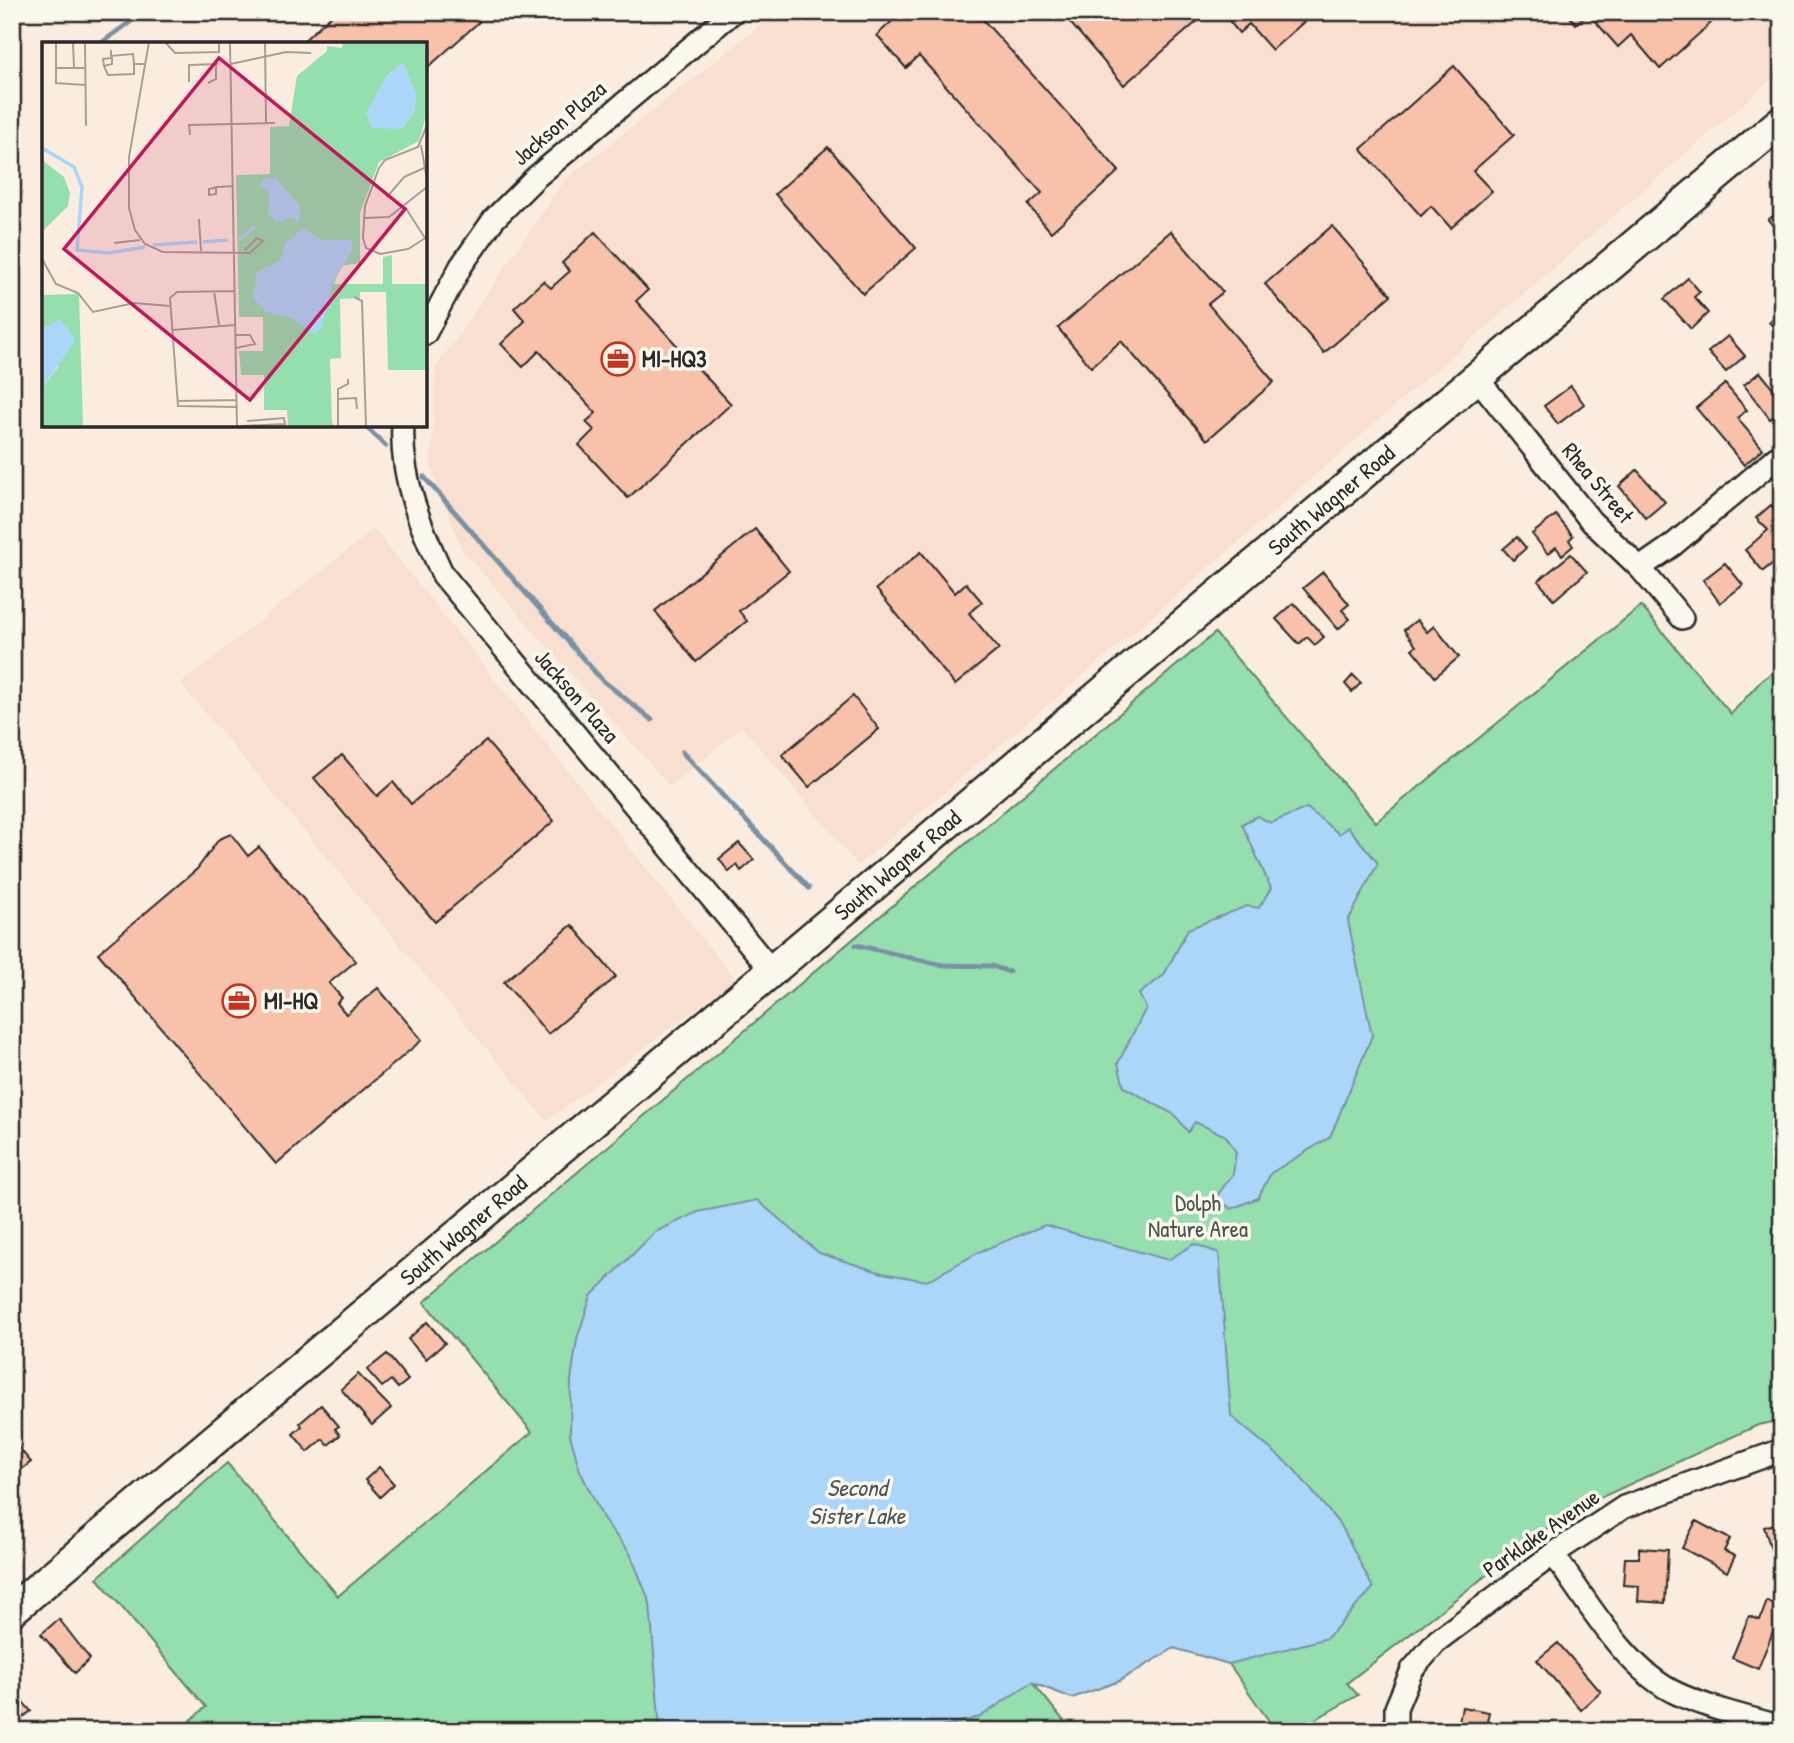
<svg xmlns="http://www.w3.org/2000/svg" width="1794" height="1743" viewBox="0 0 1794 1743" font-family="'Patrick Hand',sans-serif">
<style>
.built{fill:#f9dfcf}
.green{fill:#95dead;stroke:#60846c;stroke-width:2}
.water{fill:#acd6f7;stroke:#7892a5;stroke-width:2}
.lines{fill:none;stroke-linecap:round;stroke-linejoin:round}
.stream{stroke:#7892a5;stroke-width:5}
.building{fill:#f7c1aa;stroke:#2b2b2b;stroke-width:2}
.street-casing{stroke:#2b2b2b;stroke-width:26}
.secondary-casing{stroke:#2b2b2b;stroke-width:35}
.street{stroke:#fbf7ec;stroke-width:21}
.secondary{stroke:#fbf7ec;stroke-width:30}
.labels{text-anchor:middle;stroke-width:7;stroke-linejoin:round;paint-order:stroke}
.street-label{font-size:23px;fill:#2b2b2b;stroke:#fbf7ec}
.poi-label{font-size:23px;font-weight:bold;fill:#2b2b2b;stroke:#fbf7ec;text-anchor:start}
.park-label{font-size:23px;fill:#46584c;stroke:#fbf7ec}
.water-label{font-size:24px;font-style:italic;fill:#4b565e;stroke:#fbf7ec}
.inset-river{fill:none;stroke:#acd6f7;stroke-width:3.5}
.inset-road{fill:none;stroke:#a79f97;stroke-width:2}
.view{fill:#c2185b;fill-opacity:0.15;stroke:#c2185b;stroke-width:3.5}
.inset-edge{fill:none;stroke:#2b2b2b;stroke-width:3.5}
</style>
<rect width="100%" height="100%" fill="#faecdf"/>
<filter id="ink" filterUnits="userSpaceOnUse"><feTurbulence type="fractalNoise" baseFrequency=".0143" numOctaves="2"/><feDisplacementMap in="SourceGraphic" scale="14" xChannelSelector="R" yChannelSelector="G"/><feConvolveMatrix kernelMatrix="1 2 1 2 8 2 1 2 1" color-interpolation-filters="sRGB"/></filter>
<g filter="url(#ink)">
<g class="built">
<path d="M777,12H1782V70L1133,633L858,865L742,727L670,786L462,550L431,467L435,369L565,180Z"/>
<path d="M374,529L735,979L547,1121L181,684Z"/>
</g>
<path class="green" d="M1641,606L1731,714L1761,681L1782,665V1420L1758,1425L1567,1513L1347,1683L1358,1695L1295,1731H1276L1229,1664L1174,1648L1119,1681L1072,1698L1033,1683L1072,1731H178L206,1707L97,1578L227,1463L338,1596L532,1432L424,1302L1215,633L1376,822Z"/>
<g class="water">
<path d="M1307,808L1339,834L1348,827L1378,863L1348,921L1372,1036L1330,1137L1271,1173L1258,1198L1231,1209L1216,1197L1233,1174L1236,1152L1226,1136L1195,1122L1188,1132L1175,1115L1124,1087L1118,1063L1146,1008L1139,994L1164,975L1188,929L1247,906L1259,908L1271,888L1242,824L1257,816L1271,823Z"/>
<path d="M757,1200L819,1253L882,1273L927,1281L981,1251L1045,1225L1168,1260L1194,1244L1219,1253L1231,1416L1293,1468L1342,1527L1373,1588L1327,1638L1229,1664L1174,1648L1119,1681L1072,1698L1032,1682L980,1717L925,1731H660L650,1603L630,1553L605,1522L580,1471L570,1435L571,1380L577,1339L591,1296L655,1232L698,1212Z"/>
</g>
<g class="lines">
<g class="stream">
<path d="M100,44L144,12"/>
<path d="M364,425L386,446"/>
<path d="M424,477L602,680L652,720"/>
<path d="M682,752L809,888"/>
<path d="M856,945L942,965L992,966L1009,972"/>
</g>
</g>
<g class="building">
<path d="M335,12H471L479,22L425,70V44H300Z"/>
<path d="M902,12H976L1119,171L1051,232L1028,205L1042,193L919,56L906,68L877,35Z"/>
<path d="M1061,12H1208L1124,85Z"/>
<path d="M1222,12H1315L1272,50L1249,24L1239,33Z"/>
<path d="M1566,12H1702L1711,23L1660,69L1631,35L1618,47L1588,13L1576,24Z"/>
<path d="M1454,66L1514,135L1473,171L1492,191L1451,228L1431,206L1421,216L1361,149Z"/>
<path d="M828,147L916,248L863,294L775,194Z"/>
<path d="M1779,205L1782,208V236L1768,220L1778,212L1775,208Z"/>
<path d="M1332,226L1391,295L1324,353L1265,284Z"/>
<path d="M1171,231L1223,292L1208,304L1274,382L1207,440L1121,341L1091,367L1058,328Z"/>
<path d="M595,232L648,290L636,301L731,404L628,498L579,445L594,430L586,422L596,413L539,351L523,367L501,344L525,321L514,308L543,281L551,288L570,271L562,263Z"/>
<path d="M1688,278L1700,292L1694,297L1708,313L1691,329L1664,299Z"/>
<path d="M1781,311L1782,312V337L1769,322Z"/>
<path d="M1728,336L1745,356L1726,372L1708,352Z"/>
<path d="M1760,372L1782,399V410L1770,419L1744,385Z"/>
<path d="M1725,384L1747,410L1737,418L1763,449L1744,465L1696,408Z"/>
<path d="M1571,386L1584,404L1558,424L1544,406Z"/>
<path d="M1637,470L1665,502L1646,518L1619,486Z"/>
<path d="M1771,505L1782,518V556L1763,571L1745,550L1768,530L1756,518Z"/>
<path d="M1556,515L1573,536L1569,540L1573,546L1562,555L1556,547L1548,554L1532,534Z"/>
<path d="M755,529L789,571L739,611L747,621L696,662L655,611Z"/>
<path d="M1517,537L1526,548L1513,560L1503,549Z"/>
<path d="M921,552L955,593L966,583L982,602L969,613L999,649L955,685L876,589Z"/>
<path d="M1571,554L1587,572L1554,600L1538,581Z"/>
<path d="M1725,563L1743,585L1720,603L1703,580Z"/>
<path d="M1323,572L1349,604L1342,610L1350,619L1338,629L1303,588Z"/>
<path d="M1294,603L1324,637L1315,645L1307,637L1299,644L1276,619Z"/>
<path d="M1417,620L1427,632L1434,626L1459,657L1435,677L1412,649L1416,646L1404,630Z"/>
<path d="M1353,675L1361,683L1352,692L1345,684Z"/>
<path d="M853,696L879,729L809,787L782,755Z"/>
<path d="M486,741L554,821L435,922L314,778L342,755L377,796L393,782L411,804Z"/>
<path d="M231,834L248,856L259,847L356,961L329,983L342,998L337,1003L346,1014L378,988L422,1040L276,1164L98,953L197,869L219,839Z"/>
<path d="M739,843L754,860L741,871L737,865L729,872L719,859Z"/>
<path d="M572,925L616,977L548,1034L504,982Z"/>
<path d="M427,1322L445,1343L426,1359L408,1339Z"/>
<path d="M387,1354L408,1380L398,1388L391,1380L382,1387L367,1370Z"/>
<path d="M358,1374L391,1408L372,1425L341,1389Z"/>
<path d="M321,1405L339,1426L335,1429L340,1435L328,1445L323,1439L308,1452L293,1434L302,1426L300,1423Z"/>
<path d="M12,1440L31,1462L12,1477Z"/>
<path d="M379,1467L394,1484L380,1497L365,1480Z"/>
<path d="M1696,1521L1730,1539L1724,1551L1735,1556L1727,1572L1682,1548Z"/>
<path d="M1782,1522V1563L1776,1565L1764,1527Z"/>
<path d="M1639,1548L1668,1550L1665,1603L1638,1601L1639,1586L1623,1585L1625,1558H1639Z"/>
<path d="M1767,1601L1782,1609L1758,1669L1732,1658L1749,1616L1760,1620Z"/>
<path d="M59,1619L90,1659L75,1673L41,1634Z"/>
<path d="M1558,1643L1601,1692L1581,1710L1537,1660Z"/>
<path d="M1782,1647V1673L1772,1669Z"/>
<path d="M14,1692L31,1711L12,1726V1693Z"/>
<path d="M1462,1707L1489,1712L1485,1731H1457Z"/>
<path d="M1613,1724L1634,1731H1611Z"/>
</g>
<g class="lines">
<defs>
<g id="street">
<path d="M425,334L461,266L494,219L535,178L733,12"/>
<path d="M1478,379L1591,521L1640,568L1682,618"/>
<path d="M403,425C400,478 421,528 443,575L772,971"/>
<path d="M1640,568L1673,545L1782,453"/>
<path d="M1553,1554C1586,1599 1626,1671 1678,1694C1711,1709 1747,1717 1782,1727"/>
<path d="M1396,1731V1708L1412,1670L1438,1640L1553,1554L1624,1507L1782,1450"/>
</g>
<g id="secondary">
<path id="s1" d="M12,1610L1782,121"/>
</g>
</defs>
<use href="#street" class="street-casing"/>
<use href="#secondary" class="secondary-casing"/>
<use href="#street" class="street"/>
<use href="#secondary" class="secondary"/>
</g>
</g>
<defs>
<symbol id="office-ring" viewBox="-11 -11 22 22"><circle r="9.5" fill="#fbf7ec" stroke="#c8321e" stroke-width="1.5"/><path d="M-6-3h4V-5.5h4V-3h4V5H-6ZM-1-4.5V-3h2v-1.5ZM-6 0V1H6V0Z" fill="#c8321e"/></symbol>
</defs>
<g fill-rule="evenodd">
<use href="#office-ring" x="599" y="340" width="38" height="38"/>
<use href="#office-ring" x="220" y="982" width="38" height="38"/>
</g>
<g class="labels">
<g class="street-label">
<text transform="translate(559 123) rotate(-41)" y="8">Jackson Plaza</text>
<text transform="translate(1598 483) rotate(50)" y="8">Rhea Street</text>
<text dy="8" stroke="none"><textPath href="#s1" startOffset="1724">South Wagner Road</textPath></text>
<text transform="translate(577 696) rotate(49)" y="8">Jackson Plaza</text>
<text dy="8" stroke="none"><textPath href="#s1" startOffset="1157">South Wagner Road</textPath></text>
<text dy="8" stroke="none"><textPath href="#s1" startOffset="590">South Wagner Road</textPath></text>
<text transform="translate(1541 1533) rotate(-35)" y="8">Parklake Avenue</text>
</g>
<g class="poi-label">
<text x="642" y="367">MI-HQ3</text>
<text x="264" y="1009">MI-HQ</text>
</g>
<g class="park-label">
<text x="1198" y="1211">Dolph<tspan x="1198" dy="26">Nature Area</tspan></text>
</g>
<g class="water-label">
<text x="857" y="1496">Second<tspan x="857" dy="28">Sister Lake</tspan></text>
</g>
</g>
<g transform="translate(42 42)">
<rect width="385" height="385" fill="#faecdf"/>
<path d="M301,0H385V70L377,99L337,120L318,171V221L299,224L292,242H341V215L350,213V242H385V328H346L344,250H318V256L298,257L299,316L288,317L290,381L294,385H246L245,368H222V333H199L197,309H221V275H197L194,133L228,132V85L247,84L255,34L285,9V4L300,6ZM0,118L22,135L28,151L26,164L0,190ZM37,252L41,385H0V346L16,325L18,278L0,287V253Z" fill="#95dead"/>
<path d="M361,20L375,53L372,71L360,87L330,86L324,71L344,34ZM233,135L258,164L257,181L249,175L235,181L226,172L227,151L217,144L221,138ZM261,186L279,198H310L311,207L290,243L280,285L273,292L249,276L224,270L211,256L215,230L238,219L243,202ZM18,278L32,294V301L0,346V287Z" fill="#acd6f7"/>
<path class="inset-river" d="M0,106L32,125L40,145L35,208L67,211L103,205M197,198L213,184M161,200L186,198M111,203L155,200"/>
<path class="inset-road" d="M14,0V41L43,43M31,0L32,26M43,0L44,84M107,0L87,115V166L93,188L103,202L121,210L208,211L221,199L215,196L203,208M123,0L133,11L177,10V0M188,0L195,385M223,0L224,82M69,8V14L91,12L92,22H103M69,14L70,16V22L62,24L61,17L70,16M189,22L244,10L269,11M62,24L66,33L92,32V22M15,26H43M147,40V23L176,22M166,41L174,37V22M385,83L376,105L343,118L337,126L323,164L321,196L324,206L338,212L366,207L385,195M148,93L147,83L233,81M379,103L385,138M174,145V152L167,153V147L172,146L174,145H178L190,144M345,155L362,135L382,126M363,165L383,196M322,176L347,175L385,145M157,177L159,209M72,201L98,198M0,217L14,242L36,251L51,270L92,261L128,264M172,249L177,283M192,249L135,250L128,256L136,364L195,365M312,255L320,259L324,385M130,288L193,283M194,293H208L213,302L194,306M296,357L314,356L315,367M135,359L195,358M200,384L243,382L242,376L205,379M296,385V347L306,342V337"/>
<path class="view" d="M177,16L363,167L208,358L22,207Z"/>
<rect width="385" height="385" class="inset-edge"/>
</g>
<rect width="1794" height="1743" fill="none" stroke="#fbf7ec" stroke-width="42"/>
<rect x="21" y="21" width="1752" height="1701" fill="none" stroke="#2b2b2b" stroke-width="2.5" filter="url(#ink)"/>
</svg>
